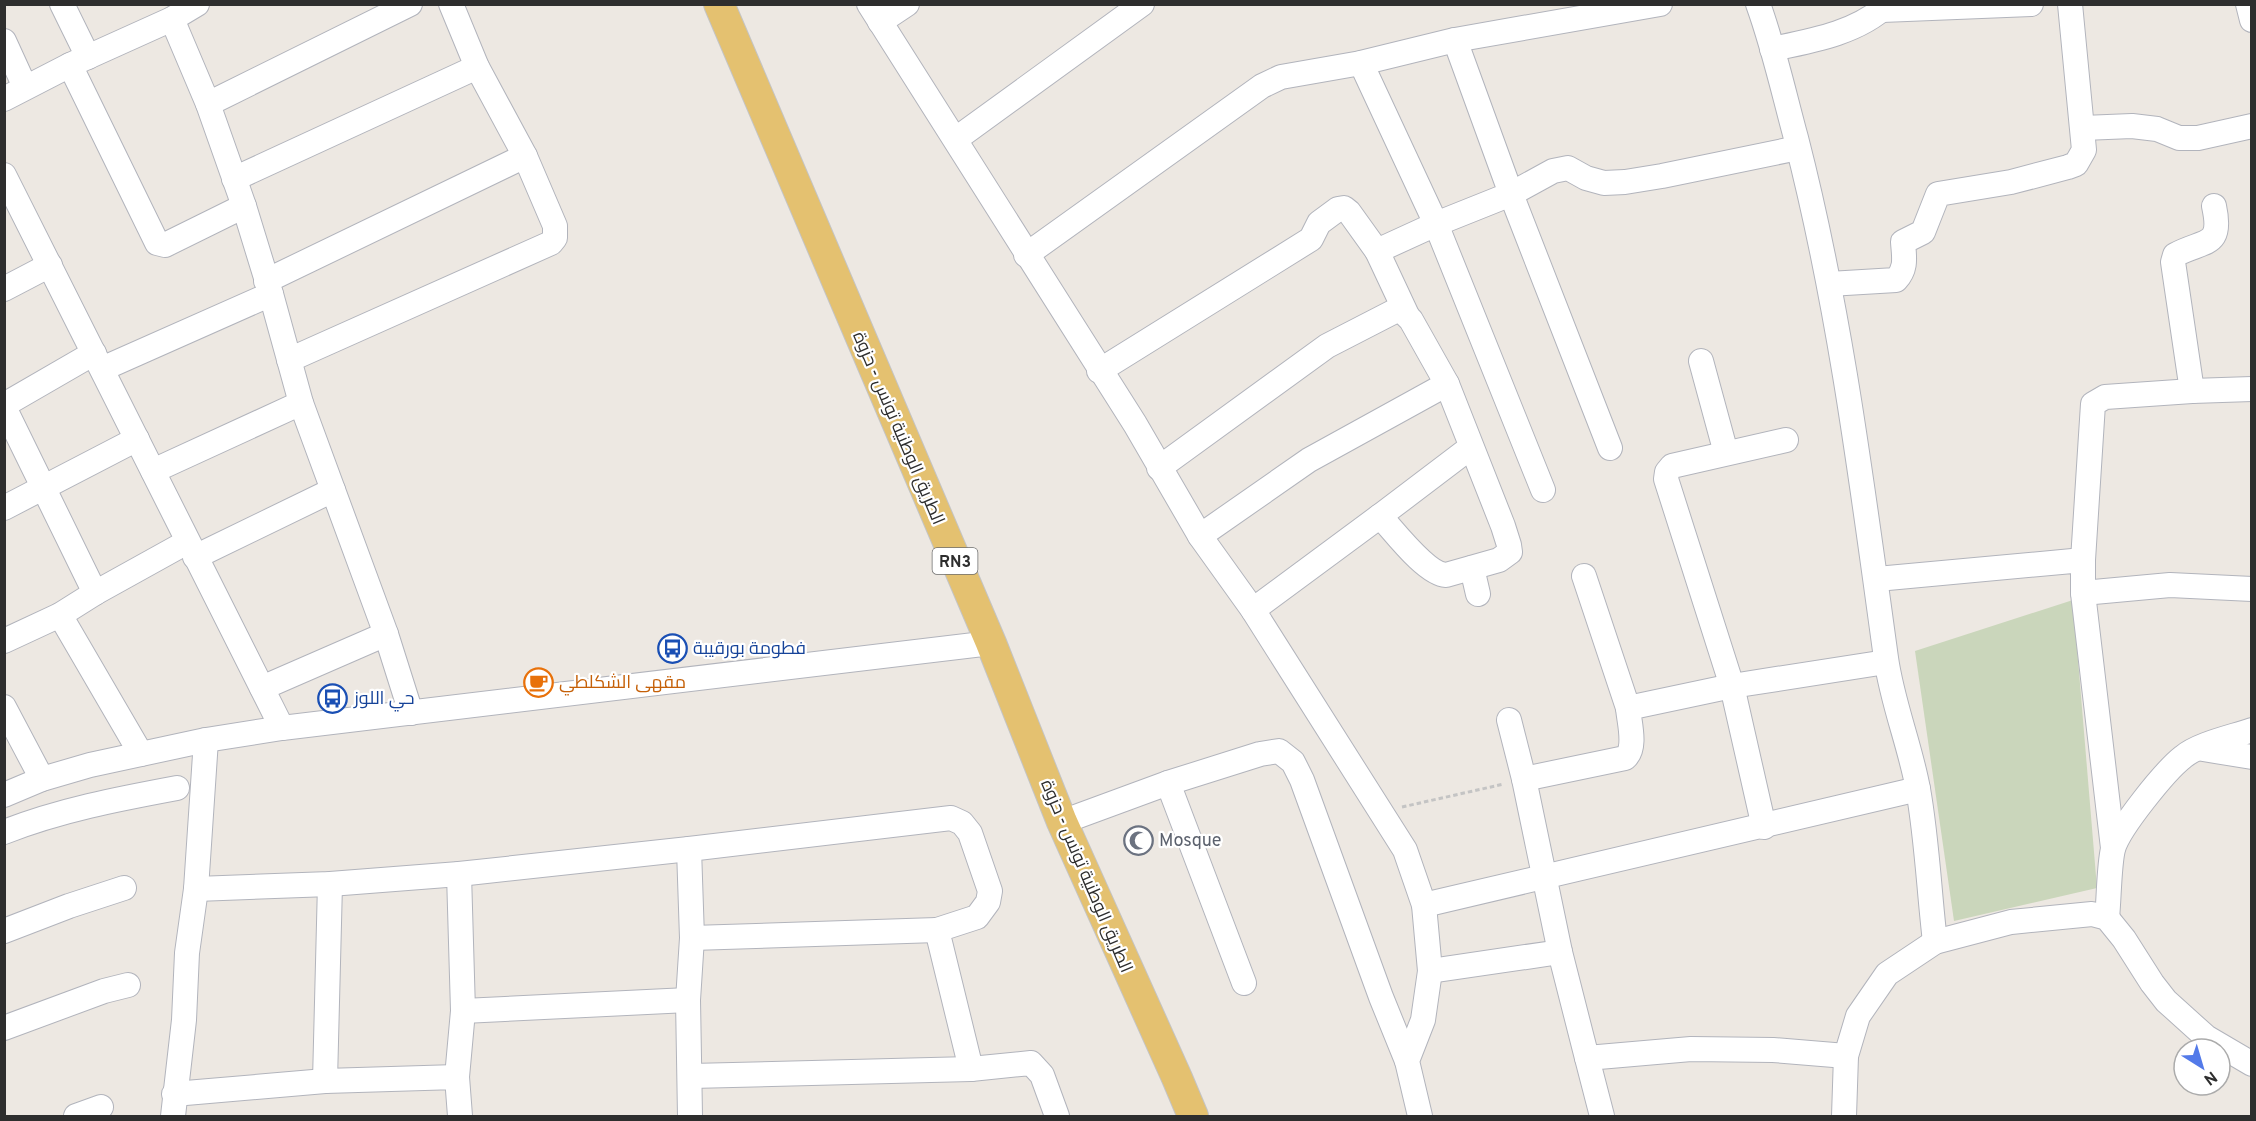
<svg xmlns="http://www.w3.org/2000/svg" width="2256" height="1121" viewBox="0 0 2256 1121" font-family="Overpass,Cairo,sans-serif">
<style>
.cemetery{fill:#cad6bb}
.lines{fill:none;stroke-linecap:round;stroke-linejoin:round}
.minor-casing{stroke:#b2b4bc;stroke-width:26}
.major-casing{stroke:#c4c4c4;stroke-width:32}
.path{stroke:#c4c4c4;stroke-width:3;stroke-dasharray:4.5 3;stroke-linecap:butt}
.minor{stroke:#fff;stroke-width:24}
.major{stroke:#e4c170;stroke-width:30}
.labels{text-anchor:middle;stroke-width:4.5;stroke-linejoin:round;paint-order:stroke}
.shield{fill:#fff;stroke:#6d6d6d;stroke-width:1.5}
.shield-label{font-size:16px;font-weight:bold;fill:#2e2e2e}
.street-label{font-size:18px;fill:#2e2e2e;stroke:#fff}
.transit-label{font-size:18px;fill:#164399;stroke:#fff;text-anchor:start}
.food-label{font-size:18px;fill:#c56008;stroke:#fff;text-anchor:start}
.worship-label{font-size:18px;fill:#5b616d;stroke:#fff;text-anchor:start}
</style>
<rect width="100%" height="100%" fill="#ede8e2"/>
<path class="cemetery" d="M2073,600L2097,888L1954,921L1915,651Z"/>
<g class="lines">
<defs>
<g id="minor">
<path d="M62,4L88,57"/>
<path d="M869,4L1135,424L1200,536L1253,610L1405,850L1424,905L1430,971L1423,1020L1407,1061L1420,1116"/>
<path d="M1758,4C1774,48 1784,94 1796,138C1840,309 1862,484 1886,658C1892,702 1910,745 1918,789C1927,839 1929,891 1935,942"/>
<path d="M2248,4L2252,20"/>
<path d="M1882,10L2031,4"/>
<path d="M172,19L208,104L244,206L271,294L301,403L386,634L411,713"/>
<path d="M880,22L907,4"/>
<path d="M4,41L25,87"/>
<path d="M1772,49C1811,41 1858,33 1888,4"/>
<path d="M1361,63L1436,224L1543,490"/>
<path d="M70,65L157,243L165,245L244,206"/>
<path d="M4,99L70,65L172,19L197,4"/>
<path d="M208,104L410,4"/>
<path d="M2083,128L2132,126L2157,129L2179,138H2198L2252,126"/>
<path d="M956,139L1142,4"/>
<path d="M4,175L282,728"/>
<path d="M234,179L477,67"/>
<path d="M1377,251L1407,315"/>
<path d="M1026,255L1262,86L1281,77L1361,63L1455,40L1660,4"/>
<path d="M266,281L525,156"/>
<path d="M1829,284L1896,280C1907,268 1904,257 1903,242L1923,232L1938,194L2011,182L2068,167L2076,164L2084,150L2070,4"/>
<path d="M4,289L50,265"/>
<path d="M289,360L551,243L555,238V226L525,156L477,67L451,4"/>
<path d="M1701,361L1726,453"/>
<path d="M102,369L271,294"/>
<path d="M1099,371L1311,239L1319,223L1338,209L1344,208L1349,212L1377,251L1436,224L1511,194L1455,40"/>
<path d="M2192,391L2173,262L2175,255C2205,239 2223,248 2214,206"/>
<path d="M4,405L94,353"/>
<path d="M4,407L95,593"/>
<path d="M1610,448L1511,194L1553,171L1568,168L1586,178L1604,183L1625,182L1662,176L1798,148"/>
<path d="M1159,468L1327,346L1395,311H1402L1411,320L1447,384L1503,526L1509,545L1510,552L1499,560L1446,575C1426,574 1394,531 1380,516L1253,610"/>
<path d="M153,471L301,403"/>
<path d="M4,508L137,439"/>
<path d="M1380,516L1471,447"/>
<path d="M1200,536L1309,460L1447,384"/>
<path d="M195,557L333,490"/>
<path d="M2083,560L2093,404L2105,397L2192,391L2252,389"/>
<path d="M1472,568L1478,594"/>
<path d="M1584,576L1628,708"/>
<path d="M1877,579L2083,560V593L2113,848"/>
<path d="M2083,593L2170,585L2252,589"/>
<path d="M60,615L141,754"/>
<path d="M4,641L60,615L95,593L187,542"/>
<path d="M262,688L386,634"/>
<path d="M4,707L42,779"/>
<path d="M1509,720L1524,779L1560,952L1587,1058L1691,1049L1773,1050L1846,1056"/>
<path d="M2203,749L2252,757"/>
<path d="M1524,779L1625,758C1637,748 1629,722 1628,708L1732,686L1886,662"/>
<path d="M1168,783L1244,983"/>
<path d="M4,795L42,779L90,765L206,740L282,728L991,643"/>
<path d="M1062,822L1168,783L1260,754L1279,751L1293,762L1302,780L1381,997L1407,1061"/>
<path d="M1764,827L1732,686L1666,479L1667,472L1672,466L1786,440"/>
<path d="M4,832C60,810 118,799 177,788"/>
<path d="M196,889L330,884L459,874L689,849"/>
<path d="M1424,905L1918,789"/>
<path d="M2107,918C2109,899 2109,865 2113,849C2119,828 2165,771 2183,757C2198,744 2232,737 2252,730"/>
<path d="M4,931L69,906L124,888"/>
<path d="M692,938L937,930"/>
<path d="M1430,971L1560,952"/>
<path d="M463,1011L688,1000"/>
<path d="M4,1028L104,991L128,985"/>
<path d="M1587,1058L1602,1116"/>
<path d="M691,1076L971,1069"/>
<path d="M457,1077L463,1011L459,874"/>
<path d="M325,1081L330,884"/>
<path d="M174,1094L325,1081L457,1077L460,1116"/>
<path d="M76,1116L101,1107"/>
<path d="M173,1116L184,1020L187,953L196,889L206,740"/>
<path d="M690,1116L688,1000L692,938L689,849L951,818L962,823L970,833L990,891L988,902L977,917L937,930L971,1069L1031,1063L1042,1075L1057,1116"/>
<path d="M1844,1116L1846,1056L1858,1016L1887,974L1935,942L2011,922L2092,914L2107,918L2124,939L2152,983L2166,1001L2206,1037L2252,1064"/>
</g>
<path id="major" d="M719,4L991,643L1062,822L1177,1078L1193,1116"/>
</defs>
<use href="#minor" class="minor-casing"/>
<use href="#major" class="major-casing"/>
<path class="path" d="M1402,807L1504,784"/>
<use href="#minor" class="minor"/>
<use href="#major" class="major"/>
</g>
<defs>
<symbol id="bus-ring" viewBox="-11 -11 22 22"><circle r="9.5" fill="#fff" stroke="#1a4fb4" stroke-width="1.5"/><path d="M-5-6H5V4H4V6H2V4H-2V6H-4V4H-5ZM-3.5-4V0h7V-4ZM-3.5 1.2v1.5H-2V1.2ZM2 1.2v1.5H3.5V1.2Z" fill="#1a4fb4"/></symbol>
<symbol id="cafe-ring" viewBox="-11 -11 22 22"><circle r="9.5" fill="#fff" stroke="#e8710a" stroke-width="1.5"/><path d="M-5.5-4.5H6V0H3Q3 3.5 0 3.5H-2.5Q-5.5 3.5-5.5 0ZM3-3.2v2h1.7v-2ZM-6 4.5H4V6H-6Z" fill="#e8710a"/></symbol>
<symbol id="mosque-ring" viewBox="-11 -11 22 22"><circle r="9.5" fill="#fff" stroke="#6b7280" stroke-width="1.5"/><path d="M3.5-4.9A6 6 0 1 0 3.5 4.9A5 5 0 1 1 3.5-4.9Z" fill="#6b7280"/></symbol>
</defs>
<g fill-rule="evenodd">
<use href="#bus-ring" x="656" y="632" width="33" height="33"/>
<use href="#cafe-ring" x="522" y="666" width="33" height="33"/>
<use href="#bus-ring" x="316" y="682" width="33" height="33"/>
<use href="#mosque-ring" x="1122" y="824" width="33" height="33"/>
</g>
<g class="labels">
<rect class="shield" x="932.5" y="548" width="45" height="26" rx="4.5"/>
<g class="shield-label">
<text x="955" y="567">RN3</text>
</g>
<g class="street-label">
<text transform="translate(899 428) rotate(67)" y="6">الطريق الوطنية تونس - حزوة</text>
<text transform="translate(1087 876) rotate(67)" y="6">الطريق الوطنية تونس - حزوة</text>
</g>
<g class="transit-label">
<text x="693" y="654">فطومة بورقيبة</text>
<text x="354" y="704">حي اللوز</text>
</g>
<g class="food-label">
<text x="559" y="688">مقهى الشكلطي</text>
</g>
<g class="worship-label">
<text x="1159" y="846">Mosque</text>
</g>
</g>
<rect width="2256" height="1121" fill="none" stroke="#2e2e2e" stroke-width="12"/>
<g transform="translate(2202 1067) rotate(143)"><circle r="28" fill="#ffffff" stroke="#ababab" stroke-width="1.5"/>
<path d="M0-4.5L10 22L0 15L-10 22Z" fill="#537ae9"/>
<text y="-9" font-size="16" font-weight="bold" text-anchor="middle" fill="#2e2e2e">N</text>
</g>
</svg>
